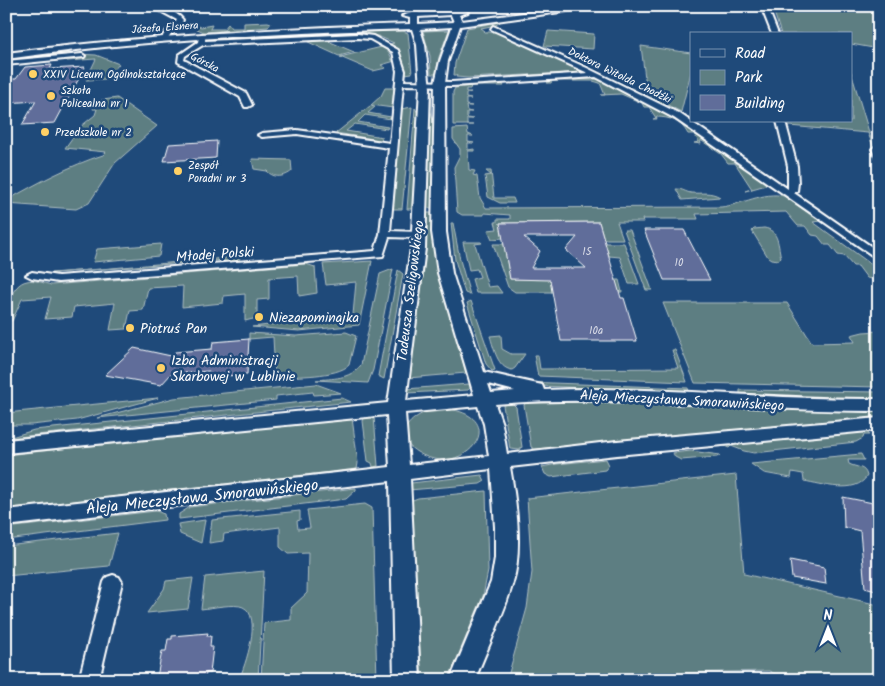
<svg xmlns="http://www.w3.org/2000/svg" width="885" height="686" viewBox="0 0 885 686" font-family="Kalam,sans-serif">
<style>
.green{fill:#5d7e82;stroke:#aebec0}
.building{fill:#606d9a;stroke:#fff;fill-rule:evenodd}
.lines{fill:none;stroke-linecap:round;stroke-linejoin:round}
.street-casing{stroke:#fff;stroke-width:4}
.secondary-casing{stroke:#fff;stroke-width:4}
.street{fill:#1f4a7a;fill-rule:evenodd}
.secondary{fill:#1f4a7a;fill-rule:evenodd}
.poi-dot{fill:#ffd166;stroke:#1f4a7a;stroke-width:2}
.labels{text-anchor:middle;stroke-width:5;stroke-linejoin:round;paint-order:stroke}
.far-street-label{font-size:11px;fill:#fff;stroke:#1f4a7a}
.far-poi-label{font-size:11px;fill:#fff;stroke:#1f4a7a;text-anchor:start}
.number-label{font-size:11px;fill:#d7dae6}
.street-label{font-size:14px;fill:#fff;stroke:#1f4a7a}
.poi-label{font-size:14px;fill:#fff;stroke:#1f4a7a;text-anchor:start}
.near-street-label{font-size:16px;fill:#fff;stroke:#1f4a7a}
</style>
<rect width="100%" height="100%" fill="#1f4a7a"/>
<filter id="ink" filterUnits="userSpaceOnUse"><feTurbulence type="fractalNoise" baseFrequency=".02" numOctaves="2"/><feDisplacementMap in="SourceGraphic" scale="10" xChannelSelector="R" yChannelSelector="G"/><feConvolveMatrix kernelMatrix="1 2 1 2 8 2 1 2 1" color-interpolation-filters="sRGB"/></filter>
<g filter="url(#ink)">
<g class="green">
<path d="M772,6L879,7V49L851,44V34H781Z"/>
<path d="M268,22L271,23L268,27L204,32L193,27L196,25L201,27L212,25L210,29H224L228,24L231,28H244V23Z"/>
<path d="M500,22L496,25L481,28L485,31L484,32H495L509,36L584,72L468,78L456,77L457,75H454L455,63L467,28Z"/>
<path d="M449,30L439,57L436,74H431L430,56L423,31Z"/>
<path d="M403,31L408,33L412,73L405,74L400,52L390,44L394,43L378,36L295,37V36L238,39L234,41V38L336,32Z"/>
<path d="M548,31L594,34L593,49L544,46Z"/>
<path d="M326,40L328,41L354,52L339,56L306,41Z"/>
<path d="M386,46L392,59H390L395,61L381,65L386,68L373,71L340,57Z"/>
<path d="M641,46L691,53V72L681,112L647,94Z"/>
<path d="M53,53L96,55L119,64L106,79L86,80L96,59L67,61L65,59L82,58L84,55L61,56V54L34,58V55Z"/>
<path d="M851,72L874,149L868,133L789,126L788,121H851Z"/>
<path d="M593,79H599L685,125L765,182L766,185L745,191L752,189L735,163H728L721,154L702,141H700L701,144L694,143L699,142L694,134H688C681,121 670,117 656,117L657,119H653L656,118L649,107H644L642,103L621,94L601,95H605L600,83L593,81H552L551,83H547L550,81Z"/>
<path d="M497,83H502L504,86H471L470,89H466V92H471L466,94V98L471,99H466V105L472,106H466L467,111L472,112H467V118L473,119H467V125H473H453V92L455,88Z"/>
<path d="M385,88H396L393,108L371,105L381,96Z"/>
<path d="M429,91H432L431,111L434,128L433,208H425Z"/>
<path d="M117,98L157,126L115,163L89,203L76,209L6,204V201C35,184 71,165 103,155L106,152L65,148L80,127L95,115L97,109H93L96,101Z"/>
<path d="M370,106L375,107L368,113L391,117V119L365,115L358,122L388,127L387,129L355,124L346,131L383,137L380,140L336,133Z"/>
<path d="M412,107L402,209H392L401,109Z"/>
<path d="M415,108L419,115L412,209H407Z"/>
<path d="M467,128L468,134L473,136H468V142L474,143H468V150L474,149V151H468L469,170L475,171L473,175L477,176L480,198L486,208L721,207C741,205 764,191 784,196L820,221L813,222L879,270V281L867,278L858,266H853L844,256L838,255L830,245H825L818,236L812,235L805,226H798L786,212L696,214L698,219H642L643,222H617L623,239H604L599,222L500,223L503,238L492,239L488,230L497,229L495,222H497V219H510V215L484,213V215H462L457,212L454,167L460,155V149L453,139V129Z"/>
<path d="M252,159L291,160L292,171C285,177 274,179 267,171L254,169Z"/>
<path d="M486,171H491L494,198H513L515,203H500L488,197L485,176L491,175Z"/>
<path d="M676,189C683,189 685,192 691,193C702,194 710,191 720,197L682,200Z"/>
<path d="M425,213H433L441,281L466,373L408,378Z"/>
<path d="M451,223H453L460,260L470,295L465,293L455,260Z"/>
<path d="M764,228C779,230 778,246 781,258L779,260L771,259L768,257L752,231L754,229Z"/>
<path d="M624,230H630L652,290H646Z"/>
<path d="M463,242H481L482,243L475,244L488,287L497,286L502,293H476L472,279L480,277L477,269L469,270Z"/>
<path d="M605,243H624L639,284H629L620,257L609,256Z"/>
<path d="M161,244L159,256L93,262L97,249Z"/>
<path d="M493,244H504L510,279L619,280L622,292H515L508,287Z"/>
<path d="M236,257L240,258L238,262L225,264V260L51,273L48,276L44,274Z"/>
<path d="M372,261L359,325L299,331L252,327L353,315L356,282L326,285L323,264Z"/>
<path d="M306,264L315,267L317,293L299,296L298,276L269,278V299L257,300V318L245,321V294L224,296L223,303L182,307L183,286L148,288L143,310L130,311L126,329L110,330L115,303L74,307L72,317L45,319L51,297L22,299L12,321L6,322C6,309 11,284 27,281C33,279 44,283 51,285Z"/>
<path d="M393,269L373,370L368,383L316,380C333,378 349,380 361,365L380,274Z"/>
<path d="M398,270L403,274L384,379L378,376Z"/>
<path d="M471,301L495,370L492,371L486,364L467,303Z"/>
<path d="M663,303H787L812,343L855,342L851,335L863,332L879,331V387L695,383Z"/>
<path d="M346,332L356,336L349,365C337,377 295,376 278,377L275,376L273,337L249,339V333L296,336Z"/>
<path d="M501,335L502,349L511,354H525L515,368L512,370C497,368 494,348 490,336Z"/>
<path d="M672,350H675L687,382L538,376L534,355H538L540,369L678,368Z"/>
<path d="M525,382L688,388L689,392L540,386Z"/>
<path d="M316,384L341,393L314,395L313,392L276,396V400L97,418L174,398Z"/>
<path d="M469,384L470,388L468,390L406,393V389Z"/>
<path d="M740,390L879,392V400C832,400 786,399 740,394Z"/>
<path d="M158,398L77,420L31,425H6V413Z"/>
<path d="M342,398L351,402L8,438L34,430Z"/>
<path d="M526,402H578L879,411V419L534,449L531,447L524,405Z"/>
<path d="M504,403H512L516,407L522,447L520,450L510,449L503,405Z"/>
<path d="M438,408C518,412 465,483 417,452C387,433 417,412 438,408Z"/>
<path d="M365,416L374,417L378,466L373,467L372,463L368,461L363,421Z"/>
<path d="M352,418L358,463L357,469L6,509V455Z"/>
<path d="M867,431L869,435H864L863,438L856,442L754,453L744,451L731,446L729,448L720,444Z"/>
<path d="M691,451L720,455L717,457L681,460L675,457L673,453Z"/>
<path d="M861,454L864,460H848L849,464C857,468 865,466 867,476C856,495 822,484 804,481L803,474L792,472L791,478L764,473L751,464Z"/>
<path d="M606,459L609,465L605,470L551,477L545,474L542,467L557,464Z"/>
<path d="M482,475L485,481L480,484L409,490V485L411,483Z"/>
<path d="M736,475L744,574L879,605V680H787L769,671L683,673L684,680H507L527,608L532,572L527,498Z"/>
<path d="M356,488V490L346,499L179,519V514L190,507Z"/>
<path d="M486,491L488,571L483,596L448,680H422L410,501L418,498Z"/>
<path d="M365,504L372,508L377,680H261L264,623L291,620V608L307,593L308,553L288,554L280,547V527L224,534L223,541L209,543L212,520L300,511V520L297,521L298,529L310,528L307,510Z"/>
<path d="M156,511L164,514L165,520L6,540V528Z"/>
<path d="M205,520L201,543L180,534L178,524Z"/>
<path d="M118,533L109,566L6,576V546Z"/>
<path d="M264,571L258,680H239C245,665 263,616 243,607C235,603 211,608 201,609L205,577Z"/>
<path d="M193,578L188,609L147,613L164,589L166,581Z"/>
</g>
<g class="building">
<path d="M52,65L50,69L85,67L55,123L22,125L36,101L6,103V79H16L25,67Z"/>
<path d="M217,141L216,158L164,161L169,144Z"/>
<path d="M599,222L621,298H624L637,341H561L550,280L510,279L500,223ZM524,237H577L566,250L586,268H531L540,251Z"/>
<path d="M644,230H684L710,280H664Z"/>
<path d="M249,339L247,374L208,378L209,371L171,374L161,385L105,375L134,348L171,356L175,352L212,349L213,342Z"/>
<path d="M843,497L873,503L879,552V592L865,588L860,531L844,527Z"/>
<path d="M790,560L824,567L826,584L792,578Z"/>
<path d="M208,633L207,636H211L210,647H213L210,673H206L205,680H160L161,677H157L162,651H166L168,639H172V636Z"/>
</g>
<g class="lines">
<defs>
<g id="street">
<path d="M151,6C162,6 176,11 183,20C178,31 172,29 167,40L162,39C165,28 172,29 177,20Z"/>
<path d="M761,6H767L778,34H772Z"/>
<path d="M493,26L587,68L680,114L788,189V166L777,121H785L797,166L798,183L797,191L794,193L879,252V260L674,118L596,77L452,86L403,85L390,231L419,232L424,235L419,238L389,237L383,256L58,282L32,278L26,275L32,272L58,276L375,251L380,234L389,148L297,134L262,137L258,135L262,133L297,130L390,143L397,71L393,52L370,39L358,38L203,45L185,56L184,60L246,93L252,105L248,107H245L240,97L178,62L179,55L198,42L199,36L202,34L205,36V41L358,34L373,36L398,50L405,71L404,81L452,82L588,73L491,29Z"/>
<path d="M82,54L85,56L84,57L6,65V61Z"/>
<path d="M876,146L879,147V158L876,157L872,149Z"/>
<path d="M113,575L119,577L122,582L99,680H79L104,582L107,577Z"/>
</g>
<path id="secondary" d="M413,6H421L419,13L449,11L447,6H455L457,10H464L468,12L459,15L462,21L576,6H603L460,26L448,61L445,83L446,232L452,273L484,372L542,385L544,390C656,385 767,400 879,399V411C751,411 623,394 495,404L502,424L507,454L617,441L879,418V430L617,455L510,467C516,501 523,549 513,582C504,615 487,648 475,680H450L491,582L495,558V527L491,469L410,479L420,680H394L390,481L6,526V510L390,467L387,415L6,453V440L388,403L411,248L420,88L417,45L412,29C276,33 141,40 6,59V53C140,36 275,28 410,24V18L402,16L411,13ZM451,15L454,22L418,24V17ZM452,27L440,61L435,83L432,232L438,273L474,395L406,401L425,248L430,88L425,45L420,29ZM488,384L515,391L491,393ZM478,406L484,424L489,456L409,465L405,413Z"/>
</defs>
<use href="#street" class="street-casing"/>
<use href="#secondary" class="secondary-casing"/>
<use href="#street" class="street"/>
<use href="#secondary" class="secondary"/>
</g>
</g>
<g class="poi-dot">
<circle cx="33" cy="74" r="5"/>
<circle cx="51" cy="96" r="5"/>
<circle cx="45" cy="132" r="5"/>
<circle cx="178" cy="171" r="5"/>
<circle cx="259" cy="317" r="5"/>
<circle cx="130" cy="328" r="5"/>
<circle cx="161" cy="368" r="5"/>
</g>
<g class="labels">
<g class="far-street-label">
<text transform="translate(165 27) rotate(-4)" y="4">Józefa Elsnera</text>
<text transform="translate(205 62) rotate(28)" y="4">Górska</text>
<text transform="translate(620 75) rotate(26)" y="4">Doktora Witolda Chodźki</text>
</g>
<g class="far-poi-label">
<text x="43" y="78">XXIV Liceum Ogólnokształcące</text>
<text x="61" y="94">Szkoła<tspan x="61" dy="13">Policealna nr 1</tspan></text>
<text x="55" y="136">Przedszkole nr 2</text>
<text x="188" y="169">Zespół<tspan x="188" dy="13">Poradni nr 3</tspan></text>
</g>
<g class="number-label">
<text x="587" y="255">15</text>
<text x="679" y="266">10</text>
<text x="596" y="334">10a</text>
</g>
<g class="street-label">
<text transform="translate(215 254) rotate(-4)" y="5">Młodej Polski</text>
<text transform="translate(410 291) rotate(-83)" y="5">Tadeusza Szeligowskiego</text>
<text transform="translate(682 400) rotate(3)" y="5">Aleja Mieczysława Smorawińskiego</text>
</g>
<g class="poi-label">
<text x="269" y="322">Niezapominajka</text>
<text x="140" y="333">Piotruś Pan</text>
<text x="171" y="365">Izba Administracji<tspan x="171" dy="16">Skarbowej w Lublinie</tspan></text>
</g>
<g class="near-street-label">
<text transform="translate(202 496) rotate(-6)" y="6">Aleja Mieczysława Smorawińskiego</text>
</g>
</g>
<rect width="885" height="686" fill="none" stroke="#1f4a7a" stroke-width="25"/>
<rect x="12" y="12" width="860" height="661" fill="none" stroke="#fff" stroke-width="2" filter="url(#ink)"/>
<rect x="690" y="32" width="162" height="90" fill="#1f4a7a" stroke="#7992af"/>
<rect x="700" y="49" width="25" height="8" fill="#1f4a7a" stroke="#7992af"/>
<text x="735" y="58" font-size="15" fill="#ffffff">Road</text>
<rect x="700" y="70" width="25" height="15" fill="#5d7e82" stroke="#7992af"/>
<text x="735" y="82" font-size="15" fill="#ffffff">Park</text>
<rect x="700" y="95" width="25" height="15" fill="#606d9a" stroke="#7992af"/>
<text x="735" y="108" font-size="15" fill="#ffffff">Building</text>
<g transform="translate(828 628)" stroke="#1f4a7a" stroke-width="4" paint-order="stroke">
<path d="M0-4L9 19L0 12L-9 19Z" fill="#ffffff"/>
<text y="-8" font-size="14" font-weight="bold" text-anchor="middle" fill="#ffffff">N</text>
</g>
</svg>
